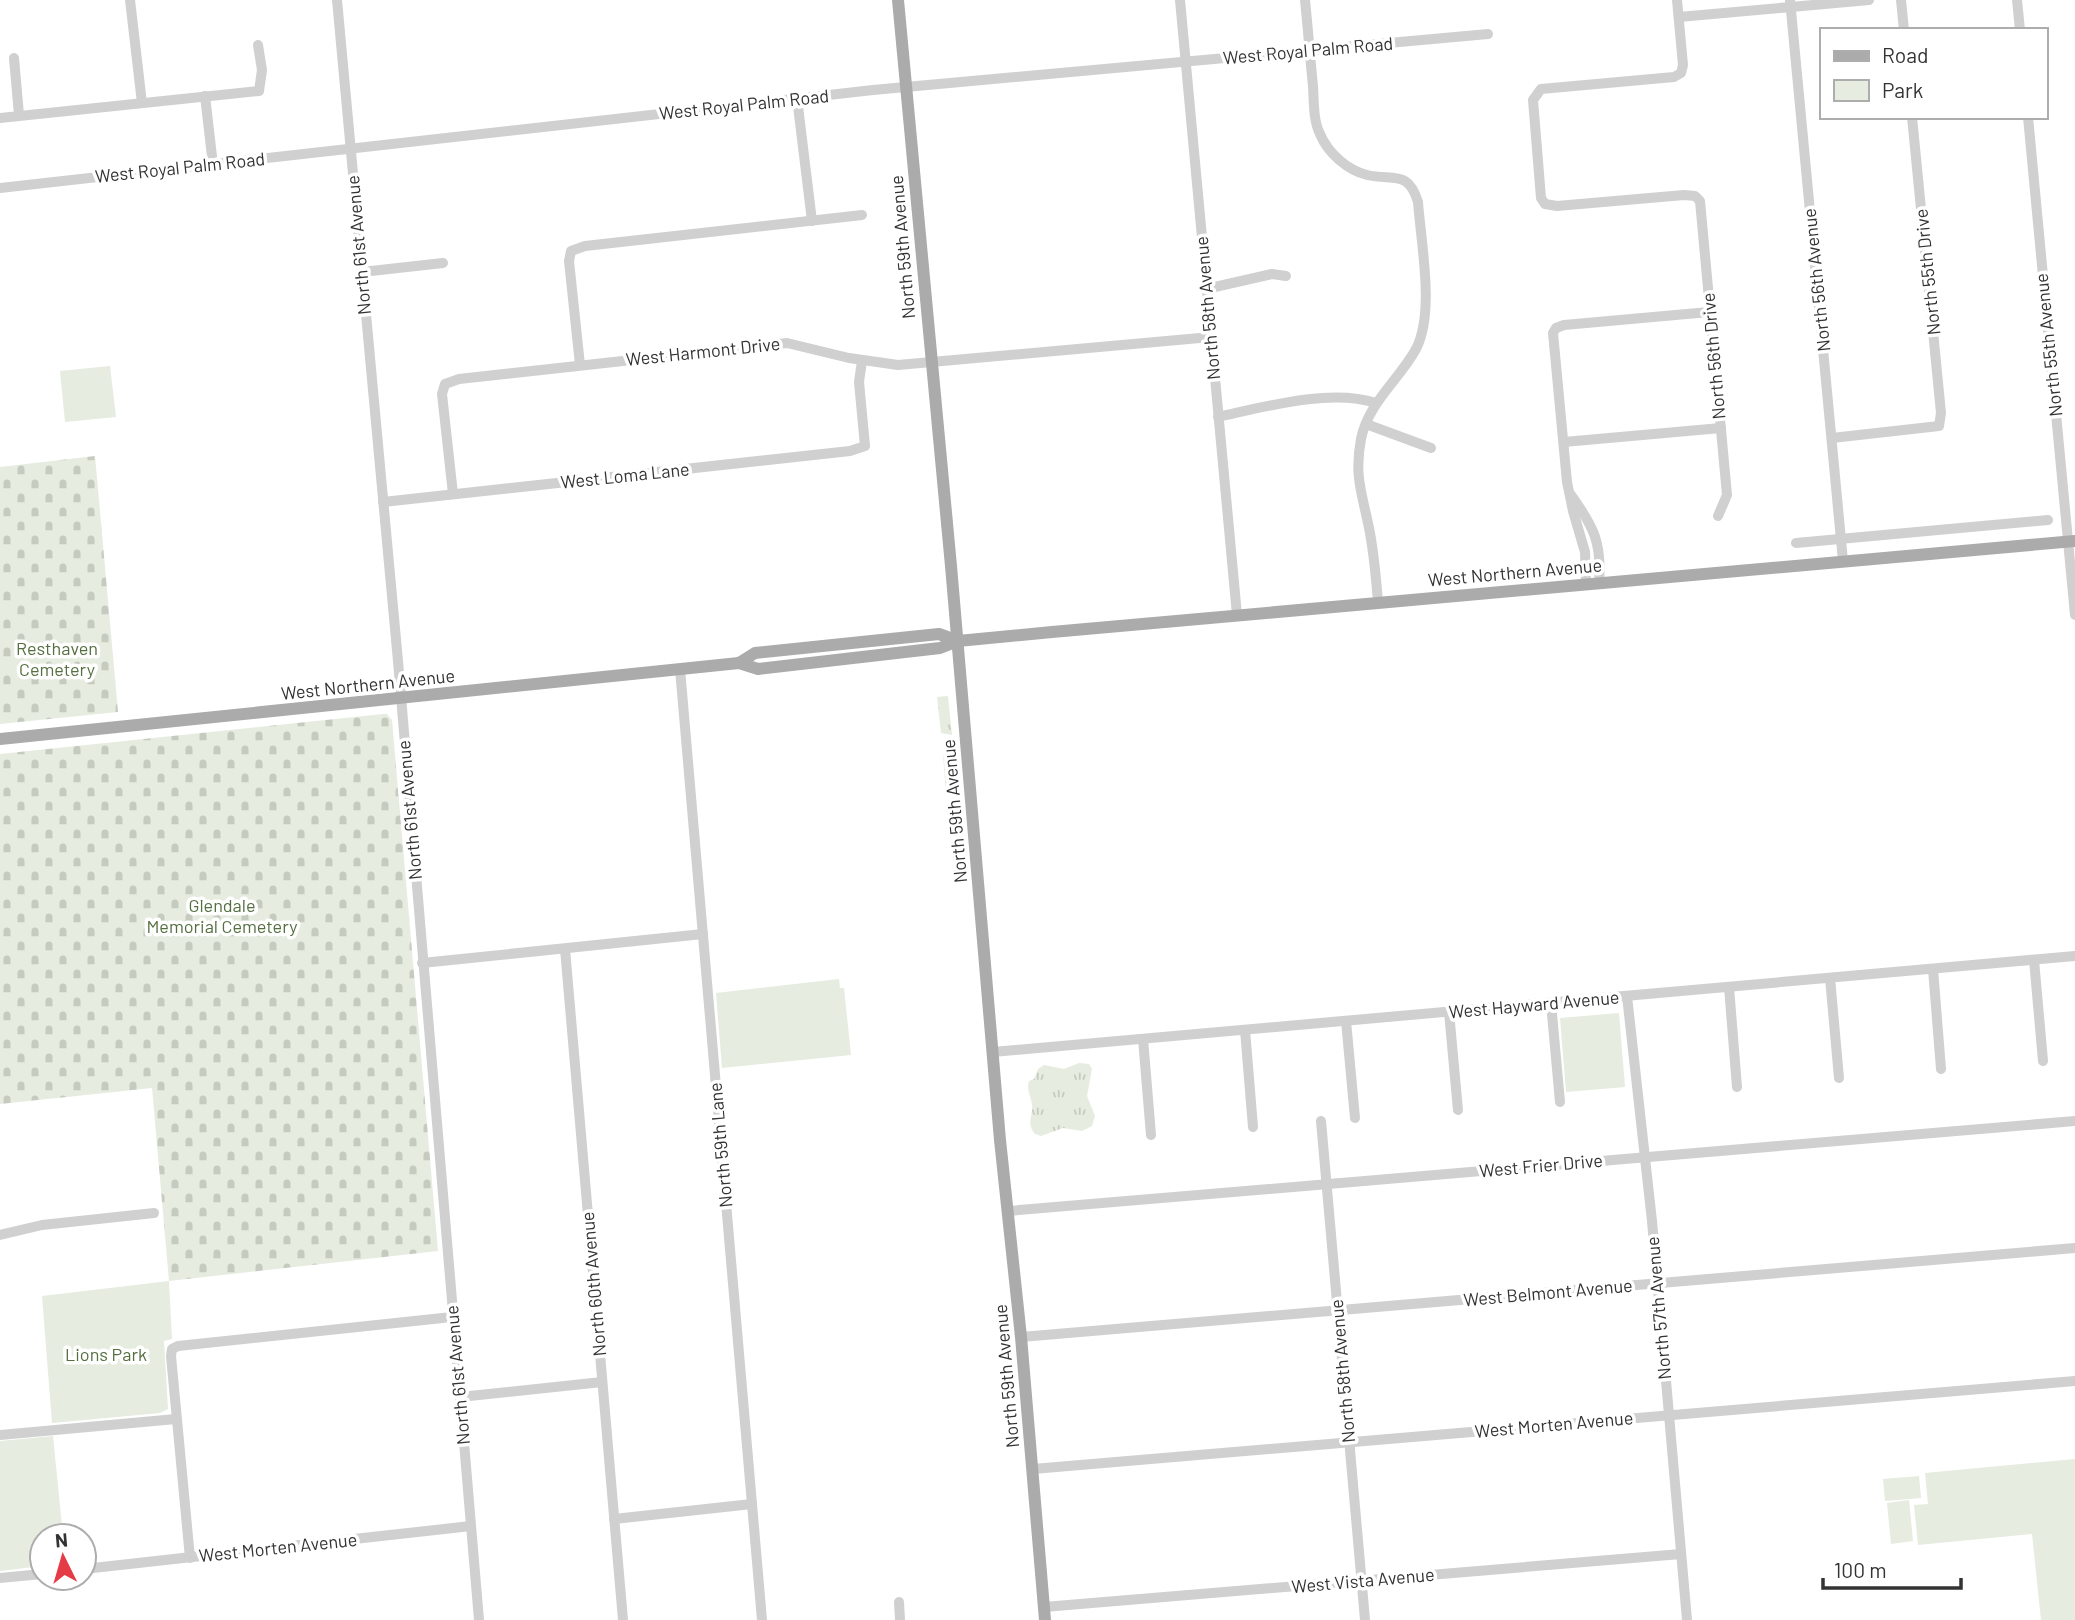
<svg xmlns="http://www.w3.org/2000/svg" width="2075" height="1620" viewBox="0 0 2075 1620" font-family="Barlow,sans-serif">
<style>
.grass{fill:url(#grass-tufts)}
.cemetery{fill:url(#cemetery-stones)}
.green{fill:#e6ecdf}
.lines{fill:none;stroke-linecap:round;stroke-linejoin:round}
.minor{stroke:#d0d0d0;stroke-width:10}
.major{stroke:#ababab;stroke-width:12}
.labels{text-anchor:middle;stroke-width:7;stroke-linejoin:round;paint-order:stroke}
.street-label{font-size:18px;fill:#333;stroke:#fff}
.park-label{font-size:18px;fill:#556f40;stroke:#fff}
</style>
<defs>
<pattern id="grass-tufts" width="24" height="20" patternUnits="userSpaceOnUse" patternTransform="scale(1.75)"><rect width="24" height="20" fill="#e6ecdf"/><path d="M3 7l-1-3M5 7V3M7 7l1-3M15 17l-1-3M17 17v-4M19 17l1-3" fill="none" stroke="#c6cbc0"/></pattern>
<pattern id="cemetery-stones" width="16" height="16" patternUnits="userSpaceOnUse" patternTransform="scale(1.75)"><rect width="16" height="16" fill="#e6ecdf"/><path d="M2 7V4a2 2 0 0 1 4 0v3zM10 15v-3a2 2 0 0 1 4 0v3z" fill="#c6cbc0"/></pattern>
</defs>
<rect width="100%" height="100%" fill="#fff"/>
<g class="grass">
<path d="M948,696L952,735L941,733L937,697Z"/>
<path d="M953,752L956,792H946L943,755Z"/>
<path d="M1079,1063L1089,1064L1092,1069L1087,1096L1095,1116L1092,1126L1082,1131L1063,1128L1041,1136L1035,1134C1026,1123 1033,1117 1032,1105C1031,1095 1026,1091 1029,1081L1034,1079L1038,1069L1044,1065L1064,1069Z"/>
</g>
<g class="cemetery">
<path d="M95,456L118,712L0,724V467Z"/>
<path d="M383,714H387L392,720L438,1251L169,1281L152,1088L0,1104V754Z"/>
</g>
<g class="green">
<path d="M110,366L116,417L65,422L60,371Z"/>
<path d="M839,979L840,988H844L851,1055L722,1068L716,993Z"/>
<path d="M1619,1013L1625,1087L1566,1092L1560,1018Z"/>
<path d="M169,1281L172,1339L164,1341L168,1409L160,1413L52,1423L42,1296Z"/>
<path d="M53,1436L63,1536H42V1566L0,1571V1441Z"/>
<path d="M2075,1459V1620H2041L2032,1534L1918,1545L1914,1505L1928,1504L1925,1473Z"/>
<path d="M1919,1476L1921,1498L1885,1501L1883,1479Z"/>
<path d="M1909,1500L1913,1541L1891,1544L1887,1503Z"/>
</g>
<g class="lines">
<g class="minor">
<path d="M130,0L142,103"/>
<path d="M337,0L398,661L479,1620"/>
<path d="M1180,0L1237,615"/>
<path d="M1305,0C1308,29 1310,57 1313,86C1314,101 1313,120 1320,134C1328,153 1347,170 1367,175C1393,181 1408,169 1418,202C1421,244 1435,312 1416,349C1399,380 1368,403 1361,439C1354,476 1362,493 1369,528C1374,552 1376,578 1378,602"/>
<path d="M1677,0L1683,65L1681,73L1674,77L1541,89L1533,100L1541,198L1545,204L1557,206L1684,195L1695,196L1700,201L1727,495L1718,516"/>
<path d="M1790,0L1843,561"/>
<path d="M1901,0L1904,30"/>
<path d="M2017,0L2020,30"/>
<path d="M1679,17L1869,0"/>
<path d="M14,58L19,115"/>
<path d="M205,96L213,165"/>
<path d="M797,98L812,221"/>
<path d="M2028,117L2075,615"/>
<path d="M0,118L259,91L262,70L258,45"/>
<path d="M0,188L873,90L1488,34"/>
<path d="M362,272L443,263"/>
<path d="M1206,289L1272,274L1286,276"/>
<path d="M580,365L569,261L571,251L585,246L862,215"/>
<path d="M1218,417C1264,407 1330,388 1376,403"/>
<path d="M1366,424L1431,448"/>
<path d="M1832,438L1939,426L1941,413L1912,117"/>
<path d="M1564,442L1721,428"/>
<path d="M453,494L442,394L445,384L459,379L787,343L849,358L898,365L1211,337"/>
<path d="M1571,495C1594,527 1602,543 1599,583"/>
<path d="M383,502L850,451L865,446L859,382L862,361"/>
<path d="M1796,543L2048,520"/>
<path d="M1586,584L1585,552L1573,511L1567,482L1553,333L1556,328L1564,325L1709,312"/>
<path d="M680,669L762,1620"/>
<path d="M565,949L623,1620"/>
<path d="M2034,960L2043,1061"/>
<path d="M422,963L703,934"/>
<path d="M1933,969L1941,1069"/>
<path d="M1830,978L1839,1078"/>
<path d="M1729,987L1737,1087"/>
<path d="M1627,996L1652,1221L1687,1620"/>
<path d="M1551,1003L1560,1102"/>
<path d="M1449,1012L1458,1110"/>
<path d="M1346,1021L1355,1118"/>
<path d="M1245,1030L1253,1127"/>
<path d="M1143,1039L1151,1135"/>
<path d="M993,1052L2075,956"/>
<path d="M1321,1121L1365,1620"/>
<path d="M1008,1211L2075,1121"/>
<path d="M0,1235L42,1225L154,1213"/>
<path d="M1021,1337L2075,1248"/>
<path d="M460,1397L602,1382"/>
<path d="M0,1435L176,1419"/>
<path d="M1033,1469L2075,1381"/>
<path d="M614,1519L752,1504"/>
<path d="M190,1558L171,1356L172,1349L178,1346L452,1317"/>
<path d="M84,1569L471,1526"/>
<path d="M0,1578L42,1574"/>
<path d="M899,1602L900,1620"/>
<path d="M1044,1607L1681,1554"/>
</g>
<g class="major">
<path d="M898,0L951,566L1000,1140L1021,1337L1045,1620"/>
<path d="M739,663L755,653L939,634L958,641"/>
<path d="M0,739L739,663L758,669L940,648L958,641L1052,632L2075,541"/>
</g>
</g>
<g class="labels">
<g class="street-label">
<text transform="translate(1308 51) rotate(-5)" y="6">West Royal Palm Road</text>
<text transform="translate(744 105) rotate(-6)" y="6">West Royal Palm Road</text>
<text transform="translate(180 168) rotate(-6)" y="6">West Royal Palm Road</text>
<text transform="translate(359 245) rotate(-95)" y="6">North 61st Avenue</text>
<text transform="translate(903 247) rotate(-95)" y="6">North 59th Avenue</text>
<text transform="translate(1928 272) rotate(-96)" y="6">North 55th Drive</text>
<text transform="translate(1817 280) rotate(-96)" y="6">North 56th Avenue</text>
<text transform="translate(1208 308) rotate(-95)" y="6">North 58th Avenue</text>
<text transform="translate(2049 345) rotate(-96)" y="6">North 55th Avenue</text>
<text transform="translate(703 352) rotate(-6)" y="6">West Harmont Drive</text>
<text transform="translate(1714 356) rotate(-95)" y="6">North 56th Drive</text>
<text transform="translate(625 476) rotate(-6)" y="6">West Loma Lane</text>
<text transform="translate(1515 573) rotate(-5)" y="6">West Northern Avenue</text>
<text transform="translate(368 685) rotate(-6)" y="6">West Northern Avenue</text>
<text transform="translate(410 810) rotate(-95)" y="6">North 61st Avenue</text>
<text transform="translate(955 811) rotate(-95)" y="6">North 59th Avenue</text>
<text transform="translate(1534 1005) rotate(-5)" y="6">West Hayward Avenue</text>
<text transform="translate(721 1145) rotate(-95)" y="6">North 59th Lane</text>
<text transform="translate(1541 1166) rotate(-5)" y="6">West Frier Drive</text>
<text transform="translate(594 1284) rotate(-95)" y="6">North 60th Avenue</text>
<text transform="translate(1548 1293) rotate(-5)" y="6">West Belmont Avenue</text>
<text transform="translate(1659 1308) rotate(-95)" y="6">North 57th Avenue</text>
<text transform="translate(1343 1371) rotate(-95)" y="6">North 58th Avenue</text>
<text transform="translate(458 1375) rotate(-95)" y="6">North 61st Avenue</text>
<text transform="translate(1007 1376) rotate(-95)" y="6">North 59th Avenue</text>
<text transform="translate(1554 1425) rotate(-5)" y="6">West Morten Avenue</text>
<text transform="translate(278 1548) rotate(-6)" y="6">West Morten Avenue</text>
<text transform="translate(1363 1581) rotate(-5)" y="6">West Vista Avenue</text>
</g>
<g class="park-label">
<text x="57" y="655">Resthaven<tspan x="57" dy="21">Cemetery</tspan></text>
<text x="222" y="912">Glendale<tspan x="222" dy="21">Memorial Cemetery</tspan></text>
<text x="106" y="1361">Lions Park</text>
</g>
</g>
<rect x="1820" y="28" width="228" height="91" fill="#ffffff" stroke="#adadad" stroke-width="2"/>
<rect x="1834" y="51" width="35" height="10" fill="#ababab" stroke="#adadad" stroke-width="2"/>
<text x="1882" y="63" font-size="21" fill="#333333">Road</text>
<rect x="1834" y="80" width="35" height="21" fill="#e6ecdf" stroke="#adadad" stroke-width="2"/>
<text x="1882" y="98" font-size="21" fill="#333333">Park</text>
<g transform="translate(63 1557) rotate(355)"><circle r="33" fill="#ffffff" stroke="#adadad" stroke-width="2"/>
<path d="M0-5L12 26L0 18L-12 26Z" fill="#e43b46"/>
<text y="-10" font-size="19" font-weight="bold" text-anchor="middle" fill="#333333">N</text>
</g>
<path d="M1823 1578v10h138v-10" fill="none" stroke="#333333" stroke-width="3.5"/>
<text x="1834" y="1578" font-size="21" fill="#333333" stroke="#ffffff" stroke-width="5" paint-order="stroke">100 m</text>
</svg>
